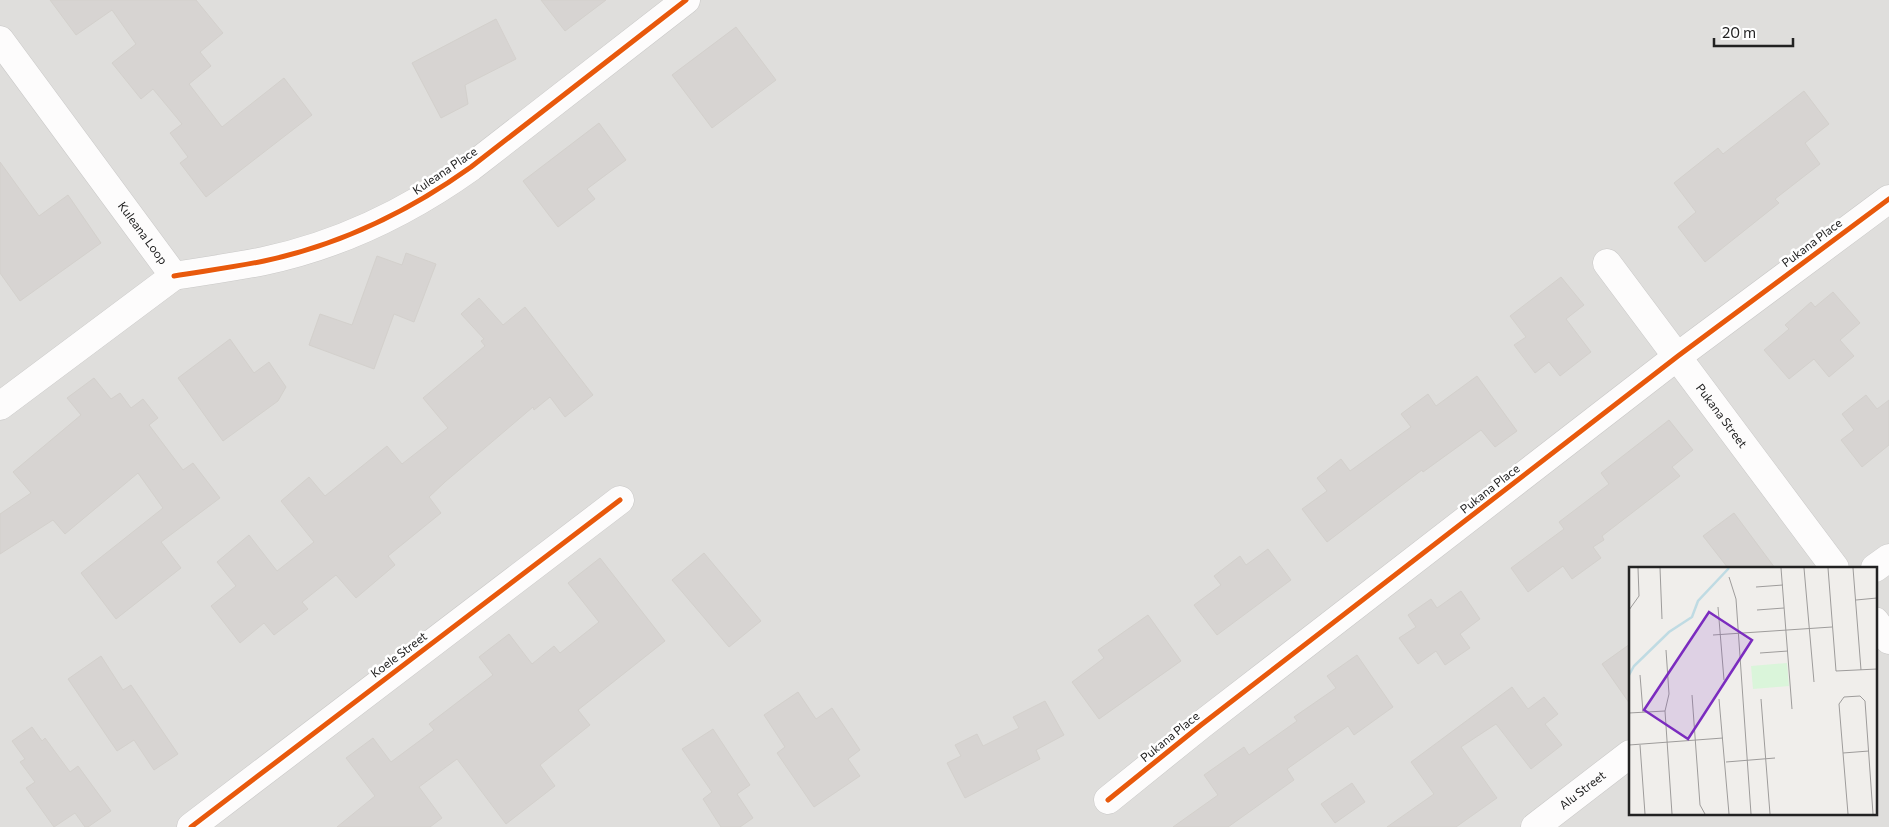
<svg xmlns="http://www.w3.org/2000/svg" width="1889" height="827" viewBox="0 0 1889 827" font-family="Commissioner,sans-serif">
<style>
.residential{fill:#dfdedc;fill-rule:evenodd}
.building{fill:#d7d4d2;stroke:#d3d0cc}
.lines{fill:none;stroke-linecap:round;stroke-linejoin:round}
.minor-casing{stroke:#c9c8c7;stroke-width:29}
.minor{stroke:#fdfcfc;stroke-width:28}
.cycleway-casing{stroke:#fff;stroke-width:8}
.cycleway{stroke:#e8590c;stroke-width:5}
.labels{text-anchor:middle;stroke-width:5;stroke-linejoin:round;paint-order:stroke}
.street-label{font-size:12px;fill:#222;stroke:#fff}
.inset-river{fill:none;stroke:#bfdbe3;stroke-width:2.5}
.inset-road{fill:none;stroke:#9e9c9b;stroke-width:1}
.view{fill:#7b2cbf;fill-opacity:0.15;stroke:#7b2cbf;stroke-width:2.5}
.inset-edge{fill:none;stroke:#222;stroke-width:2.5}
</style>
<rect width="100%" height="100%" fill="#f0eeeb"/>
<path class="residential" d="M0,0H1889V827H0ZM1630,568H1875V813H1630Z"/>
<g class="building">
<path d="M50,0H196L223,33L200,52L211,66L189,84L222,127L284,78L312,115L206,197L180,163L188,157L170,133L182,124L153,89L141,99L112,63L136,44L112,10L76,35Z"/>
<path d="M541,0H606L565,31Z"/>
<path d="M496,19L516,59L465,85L468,104L441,118L412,63Z"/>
<path d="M736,27L776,80L712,128L672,75Z"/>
<path d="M1804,91L1829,124L1805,143L1820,164L1775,199L1779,203L1705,262L1678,227L1696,212L1674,183L1718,148L1723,154Z"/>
<path d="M599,123L626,160L587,189L595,199L558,227L523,181Z"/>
<path d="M0,162L39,216L68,195L101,243L20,301L0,273Z"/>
<path d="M406,253L436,264L414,322L394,314L374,369L309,345L320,314L352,325L377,256L402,265Z"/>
<path d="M1561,277L1584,305L1566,319L1591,352L1560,376L1549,362L1535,373L1514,345L1526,337L1510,316Z"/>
<path d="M1833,292L1860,323L1840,340L1854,356L1829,377L1814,359L1789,379L1764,350L1789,329L1785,325L1811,302L1815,307Z"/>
<path d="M479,298L503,325L525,307L593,395L565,417L550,397L534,410L533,407L445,482L429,497L441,513L388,556L395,565L356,598L336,575L302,602L308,609L274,635L264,623L240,643L211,606L236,586L217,562L249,535L277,571L314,542L281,501L309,477L325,496L387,446L402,464L448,428L423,398L485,346L481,341L484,339L461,314Z"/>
<path d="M230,339L254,373L269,362L286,387L278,401L223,441L178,378Z"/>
<path d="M1477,376L1517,431L1495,447L1481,430L1423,472L1422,470L1327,542L1302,509L1327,491L1317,478L1341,459L1350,471L1411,427L1401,414L1428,394L1436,406Z"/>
<path d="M94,378L111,399L120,393L131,408L143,399L158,418L149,425L183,470L193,463L220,498L161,542L181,568L116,619L81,573L163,508L138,473L65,534L53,520L0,554V514L31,493L13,472L81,415L67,398Z"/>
<path d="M1866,395L1877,409L1889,400V445L1862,467L1841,440L1854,430L1842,414Z"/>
<path d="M1669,420L1693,450L1672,467L1680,476L1602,536L1604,540L1593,547L1601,558L1572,579L1563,566L1528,592L1511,568L1564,529L1559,522L1609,484L1601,473Z"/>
<path d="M1734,513L1775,568H1728L1703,536Z"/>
<path d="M1268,549L1291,580L1217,635L1194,605L1221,585L1214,576L1240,556L1246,565Z"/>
<path d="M704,553L761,621L729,647L672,580Z"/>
<path d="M600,558L665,641L578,710L590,725L540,765L555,786L506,824L457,759L419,787L442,818L430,827H337L375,796L346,758L373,738L391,762L434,730L429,724L493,675L479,657L509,634L532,664L554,646L560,653L599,622L568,583Z"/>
<path d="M1461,591L1480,619L1460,634L1470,648L1445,665L1436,651L1418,664L1399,638L1416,627L1408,615L1431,599L1437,608Z"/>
<path d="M1148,615L1181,661L1099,719L1072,682L1104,658L1098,650Z"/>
<path d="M1630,644V704L1602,664Z"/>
<path d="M1357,655L1393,707L1354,735L1348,726L1287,769L1294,780L1228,827H1173L1218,795L1204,775L1244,747L1249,755L1297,721L1294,717L1336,688L1327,676Z"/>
<path d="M101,656L123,690L131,685L178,754L154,770L134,740L117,751L68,679Z"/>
<path d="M1512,687L1528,709L1544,697L1558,714L1545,724L1562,745L1531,769L1496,724L1461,747L1497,798L1456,827H1387L1434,794L1411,762Z"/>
<path d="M798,692L816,719L832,708L860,750L848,759L860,776L814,807L777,753L785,747L764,715Z"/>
<path d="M1045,701L1064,735L1036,750L1040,759L965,798L947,763L961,756L955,745L977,734L983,746L1019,728L1013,717Z"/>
<path d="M32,727L42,741L45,738L70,772L78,766L111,811L88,827H85L75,813L54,827L26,788L35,782L20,762L25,759L12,741Z"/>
<path d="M713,729L750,785L737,794L753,818L740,827H721L703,799L712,792L682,749Z"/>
<path d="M1352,783L1365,802L1335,823L1321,804Z"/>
</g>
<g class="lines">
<defs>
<g id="minor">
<path id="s1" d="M0,40L174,276L0,406"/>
<path id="s2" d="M1607,263L1835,568"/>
<path d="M174,276C204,271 235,267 264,261C340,245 408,212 471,167L686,0"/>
<path d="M1875,568L1889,558"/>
<path d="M1875,621L1889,640"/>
<path d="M1108,800L1201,725L1678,356L1889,199"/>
<path d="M191,827L620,500"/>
<path id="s3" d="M1535,827L1630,754"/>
</g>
</defs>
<use href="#minor" class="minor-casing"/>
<use href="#minor" class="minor"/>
<defs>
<g id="cycleway">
<path d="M174,276C204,271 235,267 264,261C340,245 408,212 471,167L686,0"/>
<path d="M1108,800L1201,725L1678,356L1889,199"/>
<path d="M191,827L620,500"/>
</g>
</defs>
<use href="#cycleway" class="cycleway-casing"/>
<use href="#cycleway" class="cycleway"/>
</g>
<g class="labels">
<g class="street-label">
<text transform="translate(445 171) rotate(-34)" y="4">Kuleana Place</text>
<text dy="4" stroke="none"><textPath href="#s1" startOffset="240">Kuleana Loop</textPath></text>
<text transform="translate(1812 243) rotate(-37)" y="4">Pukana Place</text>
<text dy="4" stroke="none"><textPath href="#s2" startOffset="191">Pukana Street</textPath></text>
<text transform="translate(1490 489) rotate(-38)" y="4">Pukana Place</text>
<text transform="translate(399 655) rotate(-37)" y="4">Koele Street</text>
<text transform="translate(1170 737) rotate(-39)" y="4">Pukana Place</text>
<text dy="4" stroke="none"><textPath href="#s3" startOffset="60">Alu Street</textPath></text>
</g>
</g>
<g transform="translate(1629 567)">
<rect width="248" height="248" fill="#f0eeeb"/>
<path d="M158,96L160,119L124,122L122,99Z" fill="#daf5da"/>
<path class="inset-river" d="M0,108L5,99L40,65L63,50L69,34L100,1"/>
<path class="inset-road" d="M31,1L33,52M152,1L163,142M175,1L185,115M199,1L207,104L248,102M224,1L232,103M100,10L107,32L122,247M127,20L154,18M227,33L248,31M89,40L95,113M0,43L10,29L9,1M128,43L155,41M84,68L203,60M131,86L159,84M11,108L14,145M63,128L71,238L76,247M90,132L100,247M132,132L141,247M36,144L40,127L37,83M0,146L36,144L43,247M0,178L94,171M11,178L16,247M214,186L240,184M97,195L146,191M219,247L210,137L215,130L231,129L236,134L244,247"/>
<path class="view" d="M80,45L123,73L59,172L15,143Z"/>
<rect width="248" height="248" class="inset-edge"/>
</g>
<path d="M1714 38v8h79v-8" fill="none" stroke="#222222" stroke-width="2.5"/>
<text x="1722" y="38" font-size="15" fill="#222222" stroke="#ffffff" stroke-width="4" paint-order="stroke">20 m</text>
</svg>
